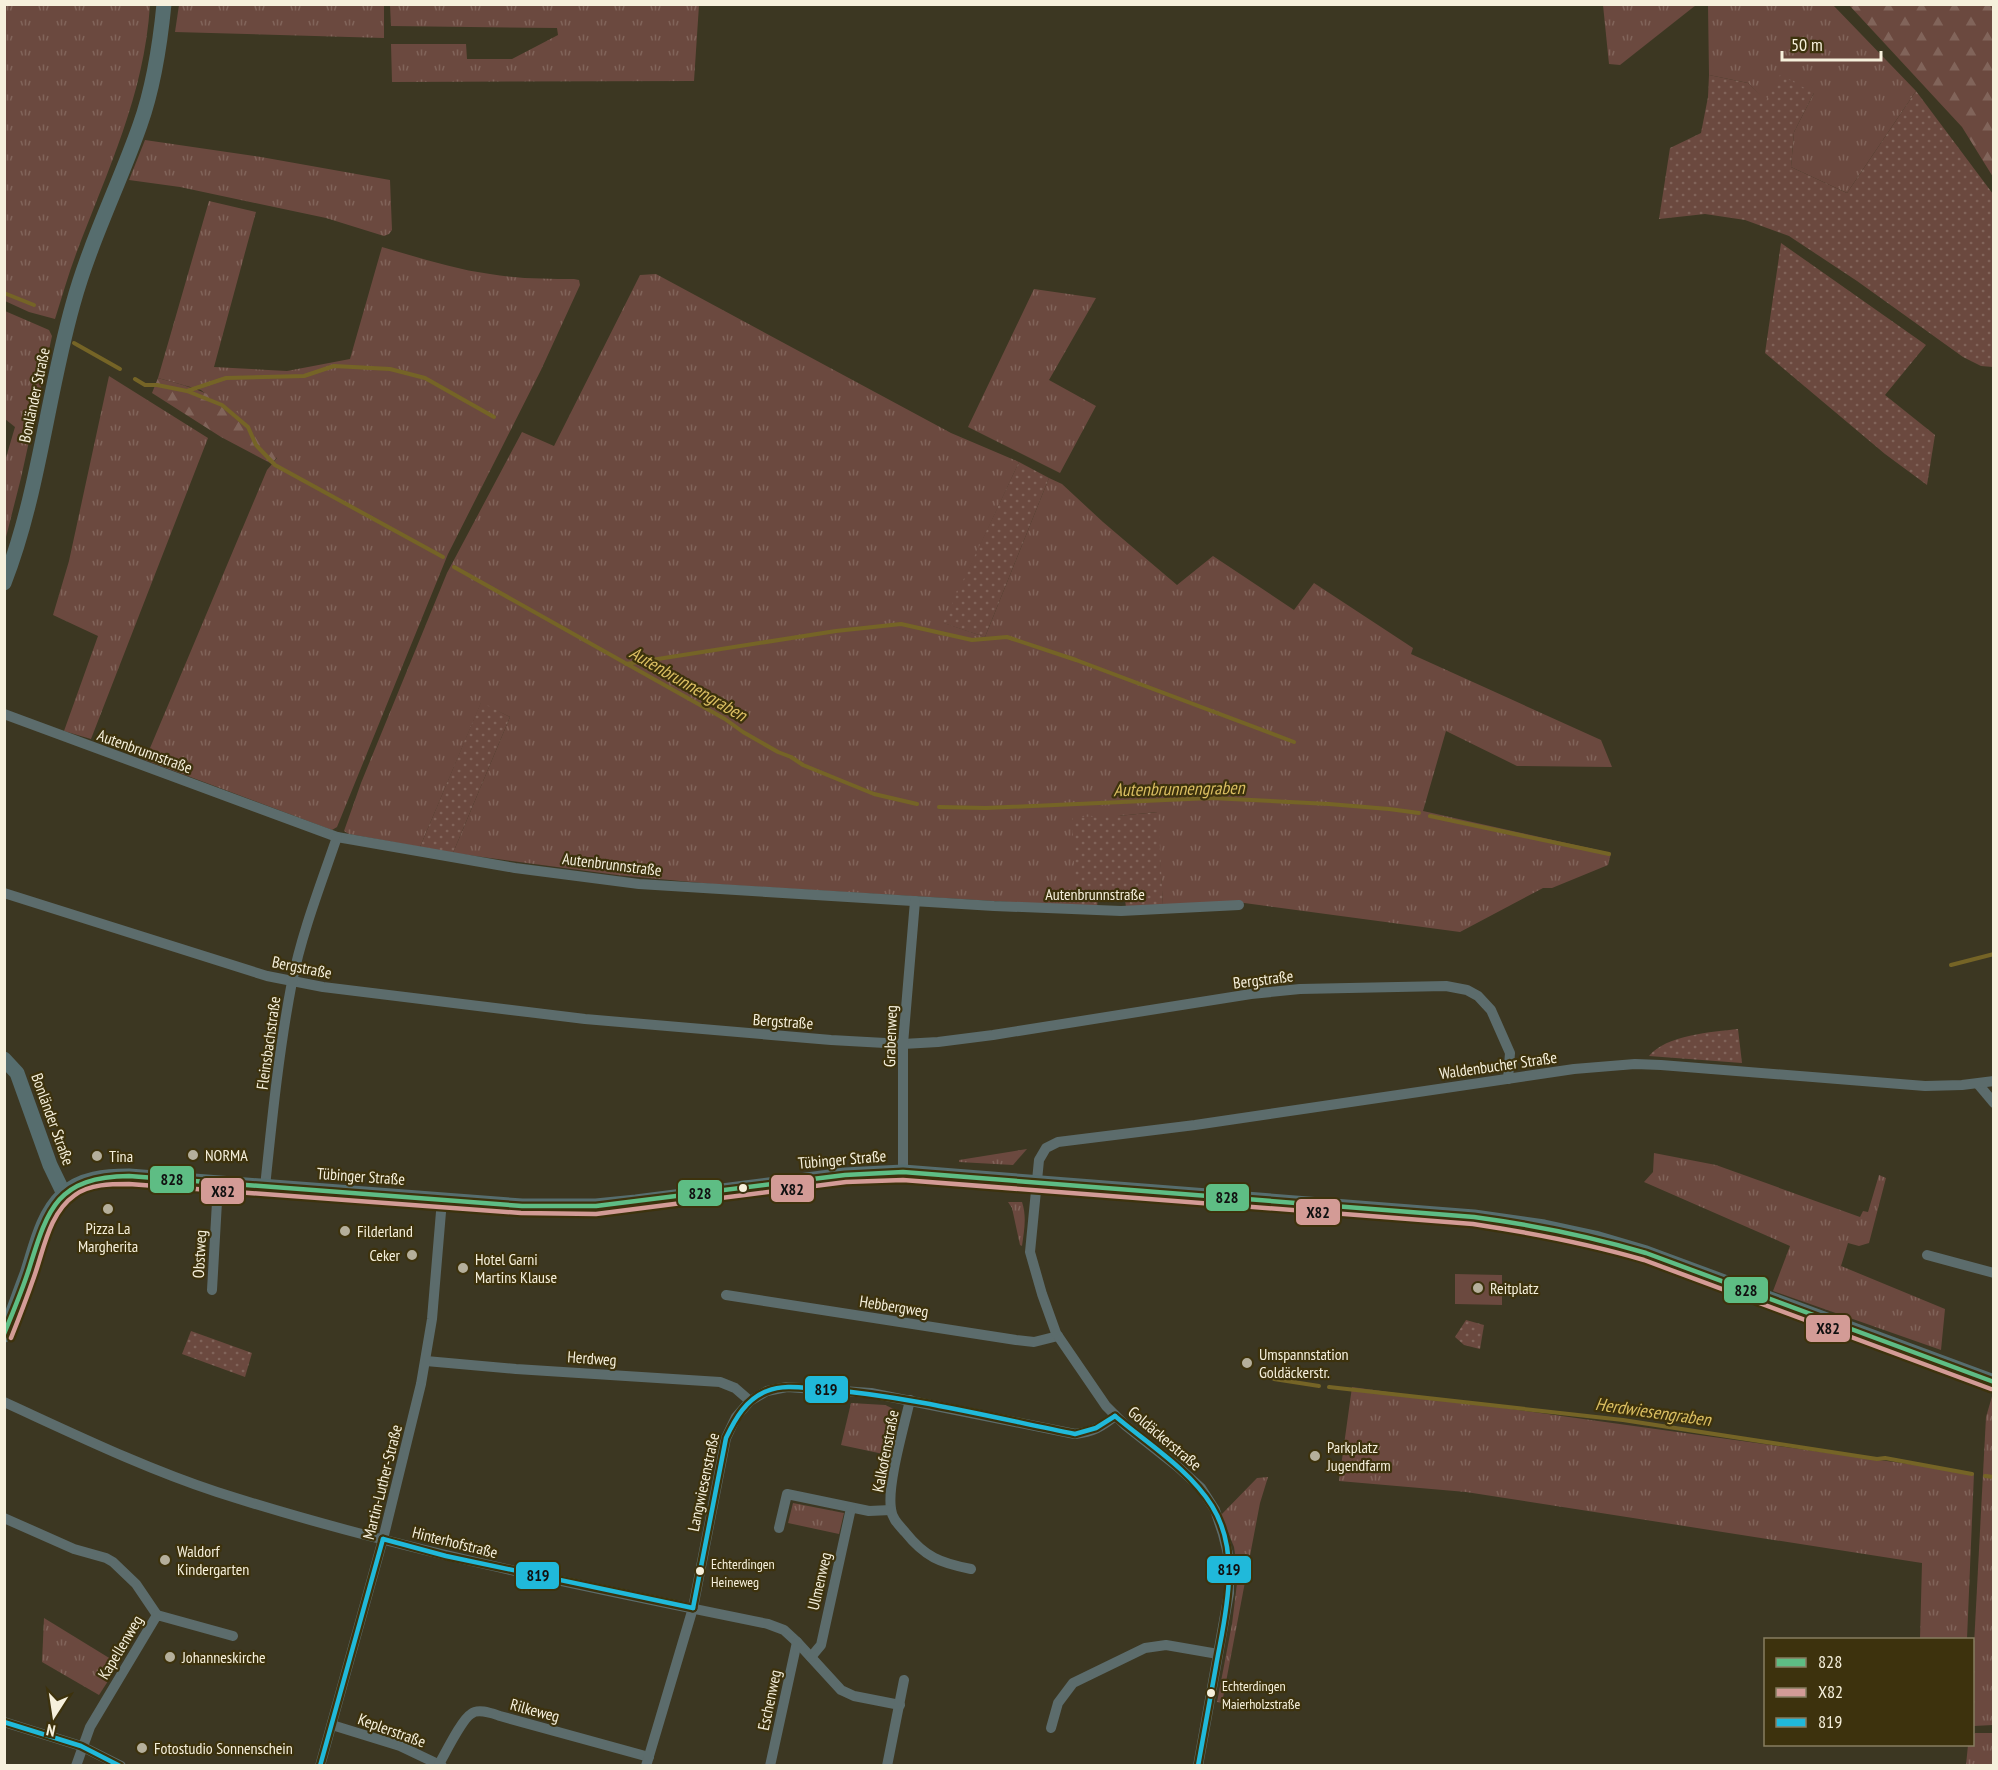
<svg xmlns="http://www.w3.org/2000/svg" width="1998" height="1770" viewBox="0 0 1998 1770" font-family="'PT Sans Narrow',sans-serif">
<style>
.grass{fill:url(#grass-tufts)}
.forest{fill:url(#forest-firs)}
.park{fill:url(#park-dots)}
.pitch{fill:#6b493f}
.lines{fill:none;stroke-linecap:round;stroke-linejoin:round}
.stream{stroke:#756426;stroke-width:4}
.street{stroke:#5c6c6c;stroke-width:10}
.secondary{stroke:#566d6e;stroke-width:15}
.bus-1-casing{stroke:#3d320d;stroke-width:9}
.bus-2-casing{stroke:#3d320d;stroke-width:9}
.bus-3-casing{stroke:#3d320d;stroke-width:9}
.bus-1{stroke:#5ebd84;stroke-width:4.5}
.bus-2{stroke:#d39b96;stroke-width:4.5}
.bus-3{stroke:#20b9da;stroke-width:4.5}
.poi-dot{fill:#b5af9b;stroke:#3d320d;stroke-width:2}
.bus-dot{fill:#f6f0dc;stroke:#3d320d;stroke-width:2}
.labels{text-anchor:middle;stroke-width:4.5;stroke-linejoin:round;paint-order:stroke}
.bus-label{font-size:14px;fill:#f6f0dc;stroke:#3d320d;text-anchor:start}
.street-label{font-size:16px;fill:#f6f0dc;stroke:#3d320d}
.poi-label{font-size:16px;fill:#f6f0dc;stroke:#3d320d;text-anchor:start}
.water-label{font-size:18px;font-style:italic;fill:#dbbf62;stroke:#3d320d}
.line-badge{stroke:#3d320d;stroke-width:2}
.pale-badge-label{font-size:16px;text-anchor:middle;font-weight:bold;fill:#111}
</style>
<defs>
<pattern id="grass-tufts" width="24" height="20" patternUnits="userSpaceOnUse" patternTransform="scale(1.5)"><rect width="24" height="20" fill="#6b493f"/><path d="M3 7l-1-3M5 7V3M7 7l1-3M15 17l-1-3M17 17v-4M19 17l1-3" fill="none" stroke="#81645a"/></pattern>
<pattern id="forest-firs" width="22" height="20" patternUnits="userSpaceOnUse" patternTransform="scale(1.5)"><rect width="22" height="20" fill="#6b493f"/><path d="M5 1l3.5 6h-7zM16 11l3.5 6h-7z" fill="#81645a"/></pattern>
<pattern id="park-dots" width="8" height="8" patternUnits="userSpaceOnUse" patternTransform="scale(1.5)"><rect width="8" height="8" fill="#6b493f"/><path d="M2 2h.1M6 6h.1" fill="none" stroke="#81645a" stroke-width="1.8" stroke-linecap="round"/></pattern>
</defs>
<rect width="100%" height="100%" fill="#3c3722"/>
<g class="grass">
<path d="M4,5H150C144,96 108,169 76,254C68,275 62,297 55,319L29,312L5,301Z"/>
<path d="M179,5H384V38L175,32Z"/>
<path d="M390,5H699L694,81L392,82L391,44H466L467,59H512L558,35L557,28L391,26Z"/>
<path d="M1603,5V4L1696,5L1620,65L1609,64Z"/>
<path d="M1708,5H1833L1916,91L1847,193L1791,167L1794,132L1814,93L1766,102L1748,83L1709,75Z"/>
<path d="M145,140L261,157L390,180L392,230L389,234L384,236L326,218L180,187L129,180Z"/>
<path d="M209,201L256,212L214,367L287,371L350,359L382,247C417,257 453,269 490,274C518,279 546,279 574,279L579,280L580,285L541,370L448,554L337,827L332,830L145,760L267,470L277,458L260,440L201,390L158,378Z"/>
<path d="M656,274L951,433L1019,462L944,623L985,637L1049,478L1062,484L1103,522L1177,585L1213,556L1294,610L1314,583L1413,648L1411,654L1601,740L1612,767L1517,766L1446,731L1423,811L1611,853L1608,865L1552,888H1543L1460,932L1237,902L1163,906L1157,812L1118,816L1076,906L712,884L617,875L453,853L510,717L481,703L420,847L349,834L344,831L361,783L447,573L522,432L554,446L640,275Z"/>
<path d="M1034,289L1096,298L1049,380L1096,406L1060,473L968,427Z"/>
<path d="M5,311L49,330L52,336L21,478L5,541V461L15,427L5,419Z"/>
<path d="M109,376L208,438L91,739L64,731L98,636L53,615L69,561Z"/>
<path d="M1027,1149L1013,1165L959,1162V1160Z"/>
<path d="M1654,1153L1716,1165L1860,1217L1863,1211L1868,1212L1879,1175L1886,1178L1869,1243L1859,1246L1848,1243L1841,1266L1945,1309L1941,1350L1773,1291L1790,1246L1644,1182L1653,1172Z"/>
<path d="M1008,1202H1022C1027,1217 1024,1231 1022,1246L1020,1245L1012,1208Z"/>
<path d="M1352,1387L1974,1473L1967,1639H1920L1922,1563L1466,1492L1339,1481Z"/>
<path d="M1993,1393V1725L1974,1726L1972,1724L1973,1664L1986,1417Z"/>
<path d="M851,1403L885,1405L894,1409L897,1417L888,1455L841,1445Z"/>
<path d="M1268,1477L1260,1503L1222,1703L1217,1702L1232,1624L1238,1575L1234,1547L1221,1515L1257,1478Z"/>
<path d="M793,1503L844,1513L839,1534L788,1523Z"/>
<path d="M44,1618L119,1664L99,1695L42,1662Z"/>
<path d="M1975,1733H1993V1765H1966L1968,1745L1972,1744L1973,1736Z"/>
</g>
<g class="forest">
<path d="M1849,5H1993V177L1962,127Z"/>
<path d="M158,378C190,387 223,395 246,421C257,432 266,446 277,457L272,464L221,437L152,393Z"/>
</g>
<g class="park">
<path d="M1709,75L1748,83L1766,101L1780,75L1814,93L1794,132L1791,167L1847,193L1916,91L1993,194V367L1981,366L1963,357L1857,281L1789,236L1745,220L1705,214L1659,219L1670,148L1701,133L1708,97Z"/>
<path d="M1781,243L1926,345L1885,395L1935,435L1927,485L1885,454L1765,353Z"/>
<path d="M1019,462L1049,478L985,637L943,623Z"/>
<path d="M481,702L510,717L453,853L420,847Z"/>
<path d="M1158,812L1163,906L1126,908L1125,899L1098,898L1097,907L1076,906L1072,817L1118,816Z"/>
<path d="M1738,1029L1742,1063L1649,1056C1666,1035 1712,1032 1738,1029Z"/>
<path d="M1466,1320L1484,1325L1480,1349L1464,1345L1455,1337Z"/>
<path d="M191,1331L252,1353L245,1377L182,1354Z"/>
</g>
<path class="pitch" d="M1455,1274L1502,1275V1305L1455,1304Z"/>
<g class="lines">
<g class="stream">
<path d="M4,293L34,305"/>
<path d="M74,343L120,369"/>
<path d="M135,379L145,385H157L187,391L222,405L248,427L256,445L275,465L443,557"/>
<path d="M187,391L226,378L304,376L334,366L390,369L425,378L494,417"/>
<path d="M454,567L725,719L743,732L778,752L791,757L803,765L874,794L917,804"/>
<path d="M626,664L836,631L901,624L972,640L1007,637L1076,660L1294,742"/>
<path d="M939,807L986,808L1211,798L1329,804L1389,809L1419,813"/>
<path d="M1430,816L1609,854"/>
<path d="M1951,965L1994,954"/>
<path d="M1274,1379L1319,1386"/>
<path d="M1329,1387L1623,1420L1877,1459L1885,1458L1972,1474"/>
<path d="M1985,1476L1994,1477"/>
</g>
<g class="street">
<path d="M4,714L337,837L515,868L639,884L994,906L1121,911L1239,905"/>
<path d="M4,893L267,976L323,987L585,1019L831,1040L903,1044L938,1042L993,1035L1251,994L1300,989L1446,986L1467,990L1478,996L1491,1010L1510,1053L1508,1079"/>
<path d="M1978,1084L1994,1103"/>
<path d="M903,1172V1044L915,901"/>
<path d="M265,1187C272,1119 279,1049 292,982C302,932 321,884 337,837"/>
<path d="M1927,1255L1994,1273"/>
<path d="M212,1290L218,1184"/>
<path d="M726,1295L1016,1340L1034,1342L1058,1336"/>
<path d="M426,1361L516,1369L720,1382L735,1388L750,1401"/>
<path d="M910,1400C904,1427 887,1484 891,1509C892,1519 899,1525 905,1532C925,1557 940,1563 971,1569"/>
<path d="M4,1402C74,1434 144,1468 217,1492C397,1550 583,1586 768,1624L784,1630L797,1642L841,1690L854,1696L900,1705"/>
<path d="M4,1518L74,1549L106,1558L113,1562L136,1584L157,1615"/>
<path d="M779,1528L787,1494L869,1511L891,1510"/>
<path d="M811,1657L821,1645L851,1508"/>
<path d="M4,1722L81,1746L121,1766"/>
<path d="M332,1725L400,1746L442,1766"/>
<path d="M1051,1728L1058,1703L1073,1683L1145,1648L1166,1645L1218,1654"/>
<path d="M439,1764C445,1754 462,1719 471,1714C478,1708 491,1713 500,1716L649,1757"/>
<path d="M76,1766L90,1727L157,1615L233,1636"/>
<path d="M320,1766L383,1539L421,1384L432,1319L442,1200"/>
<path d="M646,1766L693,1608L726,1438L736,1417L750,1401L767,1391L787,1387L871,1393L1075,1434C1092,1432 1102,1427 1115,1416"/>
<path d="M770,1766L797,1642"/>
<path d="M887,1766L904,1680"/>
<path d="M1198,1766L1229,1593V1558L1223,1534L1215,1510L1201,1488L1178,1467L1125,1425L1106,1406L1056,1333L1042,1294L1030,1252L1039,1160L1046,1148L1058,1142L1195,1125L1574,1069L1635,1064L1661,1065L1925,1086L1962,1085L1994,1081"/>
</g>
<g class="secondary">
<path d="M4,583C39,493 47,396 73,304C90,242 119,185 140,125C154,86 160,45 164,4"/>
<path d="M4,1059L17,1073L50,1165L64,1194"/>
<path d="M4,1335C12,1315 19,1295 27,1274C36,1247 42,1215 63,1195C80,1178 107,1176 129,1176L522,1206H596L636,1202L845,1175L903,1172L1474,1217L1544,1227L1595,1238L1646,1253L1994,1382"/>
</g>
<defs>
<path id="bus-1" d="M4,1334C13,1312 22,1291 29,1269C48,1208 57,1177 129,1176L522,1206H596L845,1175L903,1172L1474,1217C1533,1225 1589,1236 1646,1253L1994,1382"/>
<path id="bus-2" d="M11,1338C19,1318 27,1297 34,1277C44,1249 49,1213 75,1195C90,1184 111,1184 129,1184L521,1213L596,1214L846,1182L903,1180L1473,1224C1532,1233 1586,1243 1644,1260L1991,1389"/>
<g id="bus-3">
<path d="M1115,1416C1148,1444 1189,1469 1212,1506C1242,1554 1225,1615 1216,1666C1210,1699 1204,1732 1198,1766"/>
<path d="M383,1539L446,1556L693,1608"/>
<path d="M693,1608L726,1438C735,1419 746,1399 767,1391C784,1384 804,1388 822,1389C907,1396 991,1417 1075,1434L1096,1428L1115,1416"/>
<path d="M4,1722L81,1746L120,1766"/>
<path d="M320,1766L383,1539"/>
</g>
</defs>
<use href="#bus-1" class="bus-1-casing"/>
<use href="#bus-2" class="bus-2-casing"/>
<use href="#bus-3" class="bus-3-casing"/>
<use href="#bus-1" class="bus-1"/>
<use href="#bus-2" class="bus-2"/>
<use href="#bus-3" class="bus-3"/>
</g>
<g class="poi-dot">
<circle cx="193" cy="1155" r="6"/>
<circle cx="97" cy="1156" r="6"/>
<circle cx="108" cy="1209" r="6"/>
<circle cx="345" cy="1231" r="6"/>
<circle cx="412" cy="1255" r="6"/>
<circle cx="463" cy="1268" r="6"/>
<circle cx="1478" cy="1288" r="6"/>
<circle cx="1247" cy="1363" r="6"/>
<circle cx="1315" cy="1456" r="6"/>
<circle cx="165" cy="1560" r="6"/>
<circle cx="170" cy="1657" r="6"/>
<circle cx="142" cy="1748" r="6"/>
</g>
<g class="bus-dot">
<circle cx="743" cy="1188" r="5"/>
<circle cx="700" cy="1571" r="5"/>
<circle cx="1211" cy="1693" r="5"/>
</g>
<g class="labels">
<g class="bus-label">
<text x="711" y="1569">Echterdingen<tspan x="711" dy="18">Heineweg</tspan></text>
<text x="1222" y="1691">Echterdingen<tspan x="1222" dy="18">Maierholzstraße</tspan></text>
</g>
<g class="street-label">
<text transform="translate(34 395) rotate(-78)" y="6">Bonländer Straße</text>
<text transform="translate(145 751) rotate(20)" y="6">Autenbrunnstraße</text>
<text transform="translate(612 864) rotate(7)" y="6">Autenbrunnstraße</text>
<text x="1095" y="900">Autenbrunnstraße</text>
<text transform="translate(302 967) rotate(11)" y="6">Bergstraße</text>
<text transform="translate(1263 979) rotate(-7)" y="6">Bergstraße</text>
<text transform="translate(783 1021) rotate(4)" y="6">Bergstraße</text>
<text transform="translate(890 1036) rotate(-88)" y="6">Grabenweg</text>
<text transform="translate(268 1043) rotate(-82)" y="6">Fleinsbachstraße</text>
<text transform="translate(1498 1065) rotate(-8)" y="6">Waldenbucher Straße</text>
<text transform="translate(53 1119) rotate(70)" y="6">Bonländer Straße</text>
<text transform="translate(842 1159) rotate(-5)" y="6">Tübinger Straße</text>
<text transform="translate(361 1176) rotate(4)" y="6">Tübinger Straße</text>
<text transform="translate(199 1254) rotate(-87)" y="6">Obstweg</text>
<text transform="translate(894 1306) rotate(9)" y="6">Hebbergweg</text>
<text transform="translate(592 1358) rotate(4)" y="6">Herdweg</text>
<text transform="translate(1165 1438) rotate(40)" y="6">Goldäckerstraße</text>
<text transform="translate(885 1451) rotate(-79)" y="6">Kalkofenstraße</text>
<text transform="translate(382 1482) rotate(-76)" y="6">Martin-Luther-Straße</text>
<text transform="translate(703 1482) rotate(-78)" y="6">Langwiesenstraße</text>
<text transform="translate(455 1542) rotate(14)" y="6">Hinterhofstraße</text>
<text transform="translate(819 1581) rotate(-77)" y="6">Ulmenweg</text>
<text transform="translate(120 1647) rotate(-59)" y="6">Kapellenweg</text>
<text transform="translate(769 1700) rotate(-78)" y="6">Eschenweg</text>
<text transform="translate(535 1710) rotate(15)" y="6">Rilkeweg</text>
<text transform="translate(392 1730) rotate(20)" y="6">Keplerstraße</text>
</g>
<g class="poi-label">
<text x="205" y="1161">NORMA</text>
<text x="109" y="1162">Tina</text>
<text x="108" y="1234" text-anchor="middle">Pizza La<tspan x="108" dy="18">Margherita</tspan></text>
<text x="357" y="1237">Filderland</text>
<text x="400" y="1261" text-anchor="end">Ceker</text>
<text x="475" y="1265">Hotel Garni<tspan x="475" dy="18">Martins Klause</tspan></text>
<text x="1490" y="1294">Reitplatz</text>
<text x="1259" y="1360">Umspannstation<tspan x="1259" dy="18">Goldäckerstr.</tspan></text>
<text x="1327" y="1453">Parkplatz<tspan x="1327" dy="18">Jugendfarm</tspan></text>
<text x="177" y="1557">Waldorf<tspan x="177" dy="18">Kindergarten</tspan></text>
<text x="182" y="1663">Johanneskirche</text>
<text x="154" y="1754">Fotostudio Sonnenschein</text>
</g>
<g class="water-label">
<text transform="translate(688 684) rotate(30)" y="6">Autenbrunnengraben</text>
<text transform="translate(1179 789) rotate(-1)" y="6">Autenbrunnengraben</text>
<text transform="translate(1653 1412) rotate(8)" y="6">Herdwiesengraben</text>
</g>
</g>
<g class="line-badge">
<rect x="149" y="1165" width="46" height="29" rx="6" fill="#5ebd84"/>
<rect x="770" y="1174" width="45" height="29" rx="6" fill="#d39b96"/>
<rect x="200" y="1177" width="45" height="28" rx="6" fill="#d39b96"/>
<rect x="677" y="1179" width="46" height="28" rx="6" fill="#5ebd84"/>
<rect x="1205" y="1183" width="45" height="29" rx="6" fill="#5ebd84"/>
<rect x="1295" y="1198" width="46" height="28" rx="6" fill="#d39b96"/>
<rect x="1723" y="1276" width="46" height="28" rx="6" fill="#5ebd84"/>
<rect x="1805" y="1314" width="46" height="29" rx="6" fill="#d39b96"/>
<rect x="804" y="1375" width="45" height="29" rx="6" fill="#20b9da"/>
<rect x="1206" y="1555" width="46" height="29" rx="6" fill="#20b9da"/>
<rect x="515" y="1561" width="45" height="29" rx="6" fill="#20b9da"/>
</g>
<g class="pale-badge-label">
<text x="172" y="1185">828</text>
<text x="792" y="1195">X82</text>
<text x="223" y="1197">X82</text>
<text x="700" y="1199">828</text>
<text x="1227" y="1203">828</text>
<text x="1318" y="1218">X82</text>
<text x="1746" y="1296">828</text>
<text x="1828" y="1334">X82</text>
<text x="826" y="1395">819</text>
<text x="1229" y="1575">819</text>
<text x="538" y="1581">819</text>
</g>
<rect width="1998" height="1770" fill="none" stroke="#f6f0dc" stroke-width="12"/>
<rect x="1764" y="1638" width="210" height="108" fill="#3d320d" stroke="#877e60" stroke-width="1.5"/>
<rect x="1776" y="1658" width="30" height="9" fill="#5ebd84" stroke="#877e60" stroke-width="1.5"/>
<text x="1818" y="1668" font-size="18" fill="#f6f0dc">828</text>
<rect x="1776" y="1688" width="30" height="9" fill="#d39b96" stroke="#877e60" stroke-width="1.5"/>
<text x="1818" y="1698" font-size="18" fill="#f6f0dc">X82</text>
<rect x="1776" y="1718" width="30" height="9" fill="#20b9da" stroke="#877e60" stroke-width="1.5"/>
<text x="1818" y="1728" font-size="18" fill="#f6f0dc">819</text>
<g transform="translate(54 1716) rotate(192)" stroke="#3d320d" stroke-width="4.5" paint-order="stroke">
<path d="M0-4.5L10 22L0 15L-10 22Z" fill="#f6f0dc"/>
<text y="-9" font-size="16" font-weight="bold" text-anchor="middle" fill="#f6f0dc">N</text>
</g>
<path d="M1782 51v9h99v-9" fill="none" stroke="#f6f0dc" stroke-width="3"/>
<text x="1791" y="51" font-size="18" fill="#f6f0dc" stroke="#3d320d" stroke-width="4.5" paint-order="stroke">50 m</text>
</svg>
